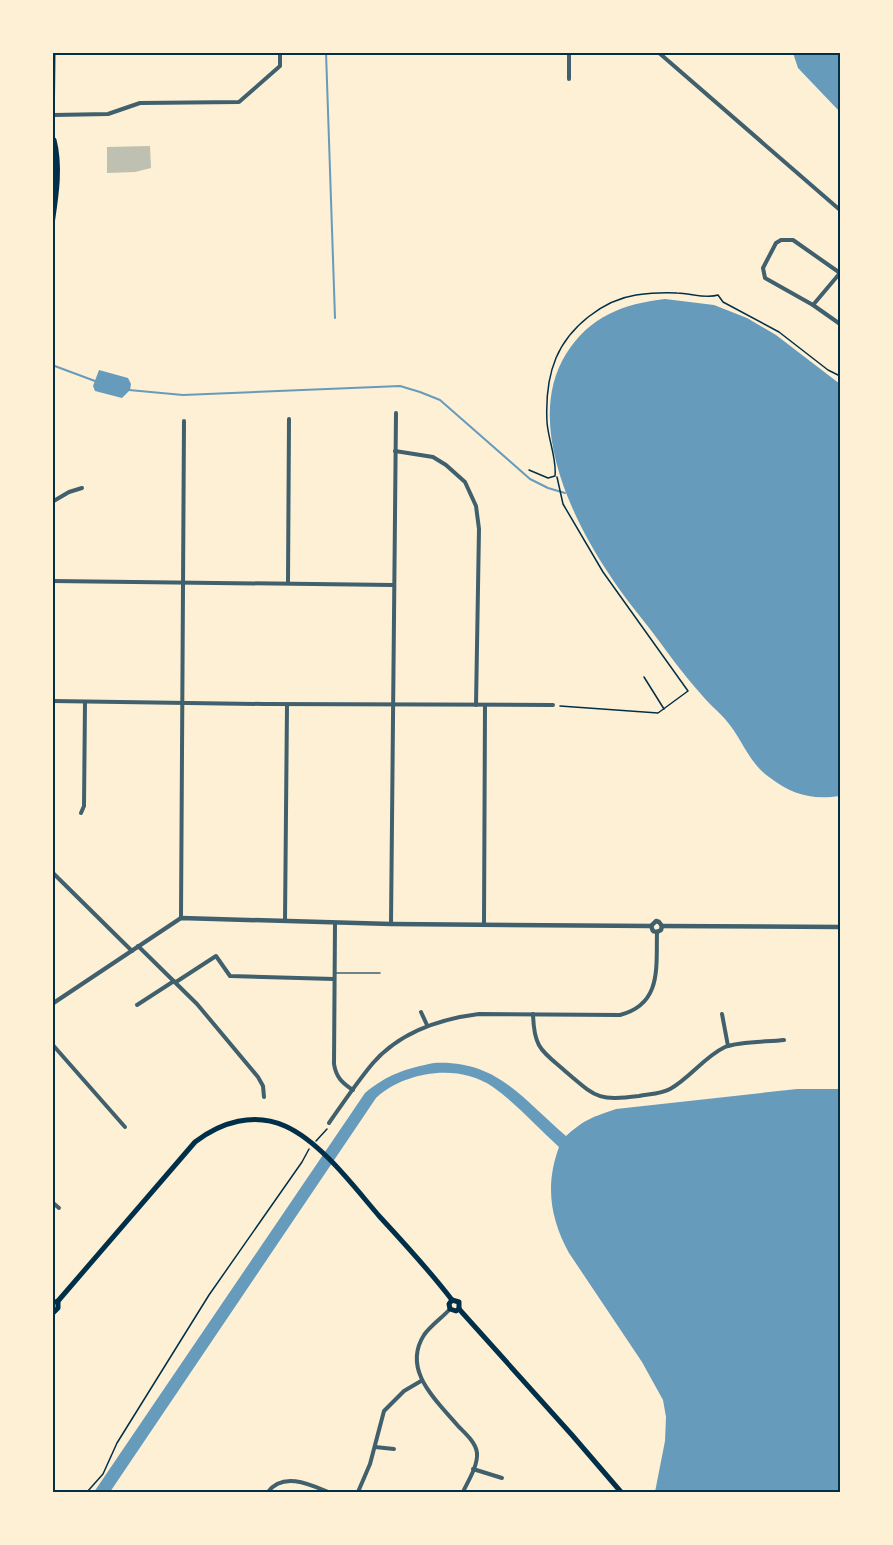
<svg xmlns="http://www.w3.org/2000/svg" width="893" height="1545" viewBox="0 0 893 1545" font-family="Georgia,serif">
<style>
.water{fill:#669bbc}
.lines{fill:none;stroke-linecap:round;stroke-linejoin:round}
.stream{stroke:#669bbc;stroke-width:2}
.building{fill:#bec0b2}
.path{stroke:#003049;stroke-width:1.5}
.service{stroke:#3f606c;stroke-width:1.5}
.minor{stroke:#3f606c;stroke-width:4}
.tertiary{stroke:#3f606c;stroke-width:4.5}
.secondary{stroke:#003049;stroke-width:5}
.neatline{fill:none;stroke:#003049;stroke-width:2}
</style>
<rect width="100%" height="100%" fill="#fdf0d5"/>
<g class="water">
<path d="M793,53H840V112L798,68Z"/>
<path d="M665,299L714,305L747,318L776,335L840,384V796C811,800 793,795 769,777C748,762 742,738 725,719C717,710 708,703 700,693C682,673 666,650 650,629C636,611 621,593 609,574C570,516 525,420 566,354C590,316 623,304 665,299Z"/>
<path d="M99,370L128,378L131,384L130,390L122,398L95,391L93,386Z"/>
<path d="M434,1063C498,1060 522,1099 566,1136C585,1119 593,1117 616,1109L797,1089H840V1492H655L665,1441L666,1417L663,1400L642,1362L569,1253C550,1218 545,1185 559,1147C537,1127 517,1104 493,1087C459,1063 405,1071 376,1098L110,1492H94L365,1093C388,1074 405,1069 434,1063Z"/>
</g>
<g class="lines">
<g class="stream">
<path d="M326,52L335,318"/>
<path d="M52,365L95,381"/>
<path d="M129,390L183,395L400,386L420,392L440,400L530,479L548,488L565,493"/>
</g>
</g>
<path class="building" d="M150,146L151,168L135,172L107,173V147Z"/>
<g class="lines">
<g class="path">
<path d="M529,470L548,478L555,476C557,459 548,439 547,422C546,402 548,377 556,358C569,327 603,300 636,295C650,293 663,292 677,293C690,293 706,299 718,295L723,302L779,332L828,370L840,376"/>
<path d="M557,477L563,504L603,572L688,691L658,713L560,706"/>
<path d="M644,677L664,709"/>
<path d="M316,1141L327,1129"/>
<path d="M87,1492L103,1474L117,1443L209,1295L302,1162L309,1149"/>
</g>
<path class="service" d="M336,973H380"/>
<g class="minor">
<path d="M658,52L840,210"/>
<path d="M569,79V52"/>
<path d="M54,115L108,114L140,103L239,102L280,66V52"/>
<path d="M840,273L793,240H781L776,243L763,268L765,278L813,305L840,324"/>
<path d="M813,305L840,273"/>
<path d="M395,451L433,457L446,465L465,482L476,506L479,529L476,705"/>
<path d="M52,502L69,492L82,488"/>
<path d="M52,581L393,585"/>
<path d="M288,583L289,419"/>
<path d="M52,701L264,704L553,705"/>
<path d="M81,813L84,806L85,702"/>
<path d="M52,872L132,951"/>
<path d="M181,918L184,421"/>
<path d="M285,921L287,705"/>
<path d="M335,923L334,1064C336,1077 342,1083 353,1090"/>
<path d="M391,924L396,413"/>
<path d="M484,925L485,705"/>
<path d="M138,946L197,1004L258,1077L263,1086L264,1097"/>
<path d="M176,982L216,956L230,976L334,979"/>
<path d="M137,1005L174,981"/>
<path d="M421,1012L427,1025"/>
<path d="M533,1014C534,1048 541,1050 565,1071C597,1098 597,1101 639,1096C649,1094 661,1094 670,1089C690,1078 704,1057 725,1047C740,1041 768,1042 784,1040"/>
<path d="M722,1014L728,1046"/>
<path d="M52,1044L125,1127"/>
<path d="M329,1123C343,1103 357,1082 373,1063C400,1032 439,1019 479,1014L620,1015C662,1004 656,968 657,932"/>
<path d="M52,1202L59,1208"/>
<path d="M450,1309C442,1318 431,1325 424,1335C401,1371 438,1402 459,1427C466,1434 476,1443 477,1453C478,1466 468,1481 463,1492"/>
<path d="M375,1447L394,1449"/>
<path d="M473,1469L502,1478"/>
<path d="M268,1492C283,1472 309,1484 328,1492"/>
<path d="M358,1492L370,1464L384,1411L404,1391L421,1381"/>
</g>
<g class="tertiary">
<path d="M651,926L653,931L657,932L661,930L662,926"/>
<path d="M651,926L656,921L659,922L662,926"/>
<path d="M662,926L840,927"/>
<path d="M52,1004L181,918L391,924L651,926"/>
</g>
<g class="secondary">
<path d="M52,144L53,52"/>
<path d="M52,224C56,197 61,167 54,140"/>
<path d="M452,1300L449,1304L450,1309L456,1311L459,1309"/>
<path d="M452,1300L459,1302V1309"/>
<path d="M52,1303L58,1301L195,1142C221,1122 254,1112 285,1126C321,1142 354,1187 380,1217C405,1244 430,1271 452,1300"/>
<path d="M459,1309L572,1435L621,1492"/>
<path d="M52,1314L58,1308V1301"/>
</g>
</g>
<rect width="893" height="1545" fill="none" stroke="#fdf0d5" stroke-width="108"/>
<rect x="54" y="54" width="785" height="1437" class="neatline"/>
</svg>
